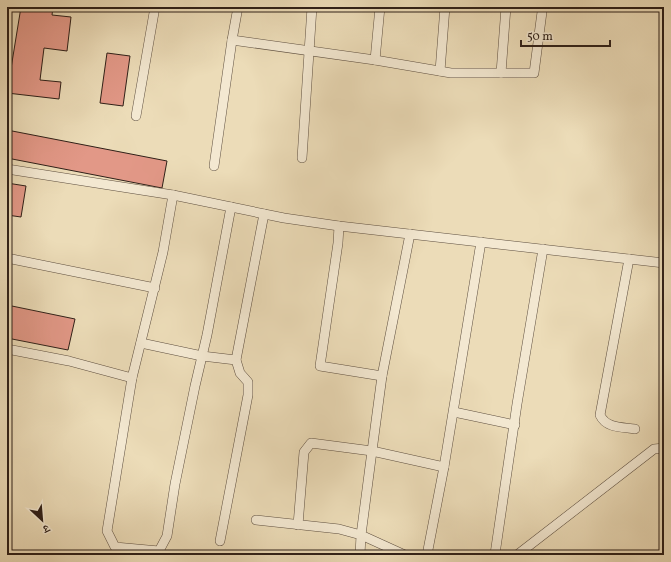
<svg xmlns="http://www.w3.org/2000/svg" width="671" height="562" viewBox="0 0 671 562" font-family="Vollkorn,'Noto Serif Devanagari',serif">
<style>
.building{fill:#e29887;stroke:#2f2018}
.lines{fill:none;stroke-linecap:round;stroke-linejoin:round}
.street-casing{stroke:#5e4f40;stroke-width:10}
.street{stroke:#f3e8d1;stroke-width:9}
</style>
<rect width="100%" height="100%" fill="#ecdcb8"/>
<filter id="stains"><feTurbulence type="fractalNoise" baseFrequency=".005" numOctaves="4"/><feColorMatrix values="0 0 0 0 .2 0 0 0 0 .09 0 0 0 0 .02 0 0 0 .5 -.17"/></filter>
<radialGradient id="worn" r=".72"><stop offset=".6" stop-color="#630" stop-opacity="0"/><stop offset="1" stop-color="#630" stop-opacity=".3"/></radialGradient>
<g class="building">
<path d="M21,7H53L52,15L71,17L67,51L44,48L40,80L61,82L59,99L7,93Z"/>
<path d="M112,7H143V11Z"/>
<path d="M107,53L130,56L123,106L100,103Z"/>
<path d="M7,130L167,161L162,188L7,158Z"/>
<path d="M7,183L26,186L21,217L7,215Z"/>
<path d="M7,305L75,319L68,350L7,338Z"/>
</g>
<g class="lines">
<defs>
<g id="street">
<path d="M238,7L232,40L375,60L380,7"/>
<path d="M375,60L451,73H534L542,12"/>
<path d="M440,71L445,7"/>
<path d="M501,73L506,7"/>
<path d="M136,116L155,7"/>
<path d="M302,158L312,7"/>
<path d="M214,166L232,40"/>
<path d="M7,169L173,195L284,218L339,226L664,263"/>
<path d="M339,226L338,243L320,366L382,376"/>
<path d="M410,234L382,376L372,451L444,467L481,242"/>
<path d="M7,258L155,288"/>
<path d="M629,259L600,415C606,428 621,427 635,429"/>
<path d="M141,343L202,356L236,360"/>
<path d="M7,349L69,361L132,378L163,252L173,195"/>
<path d="M132,378L107,531L115,547L159,551L167,536L175,484L195,386L207,335L231,207"/>
<path d="M454,412L515,425"/>
<path d="M256,520L339,529L361,535L360,555"/>
<path d="M298,525L304,452L311,443L372,451L361,535L405,555"/>
<path d="M220,541L248,395V382L240,373L236,360L264,214"/>
<path d="M495,554L517,404L543,249"/>
<path d="M427,555L444,467"/>
<path d="M517,555L654,449L664,448"/>
</g>
</defs>
<use href="#street" class="street-casing"/>
<use href="#street" class="street"/>
</g>
<rect width="671" height="562" fill="none" stroke="#ecdcb8" stroke-width="24"/>
<rect x="8" y="8" width="655" height="546" fill="none" stroke="#2f2018" stroke-width="2"/>
<rect x="12" y="12" width="647" height="538" fill="none" stroke="#2f2018"/>
<g transform="translate(42 520) rotate(154)" stroke="#f3e8d1" stroke-width="3" paint-order="stroke">
<path d="M0-3L7 15L0 10L-7 15Z" fill="#2f2018"/>
<text y="-6" font-size="11" font-weight="bold" text-anchor="middle" fill="#2f2018">उ</text>
</g>
<path d="M521 40v6h89v-6" fill="none" stroke="#2f2018" stroke-width="2"/>
<text x="527" y="40" font-size="12" fill="#2f2018" stroke="#f3e8d1" stroke-width="3" paint-order="stroke">50 m</text>
<rect width="100%" height="100%" filter="url(#stains)"/>
<rect width="100%" height="100%" fill="url(#worn)"/>
</svg>
